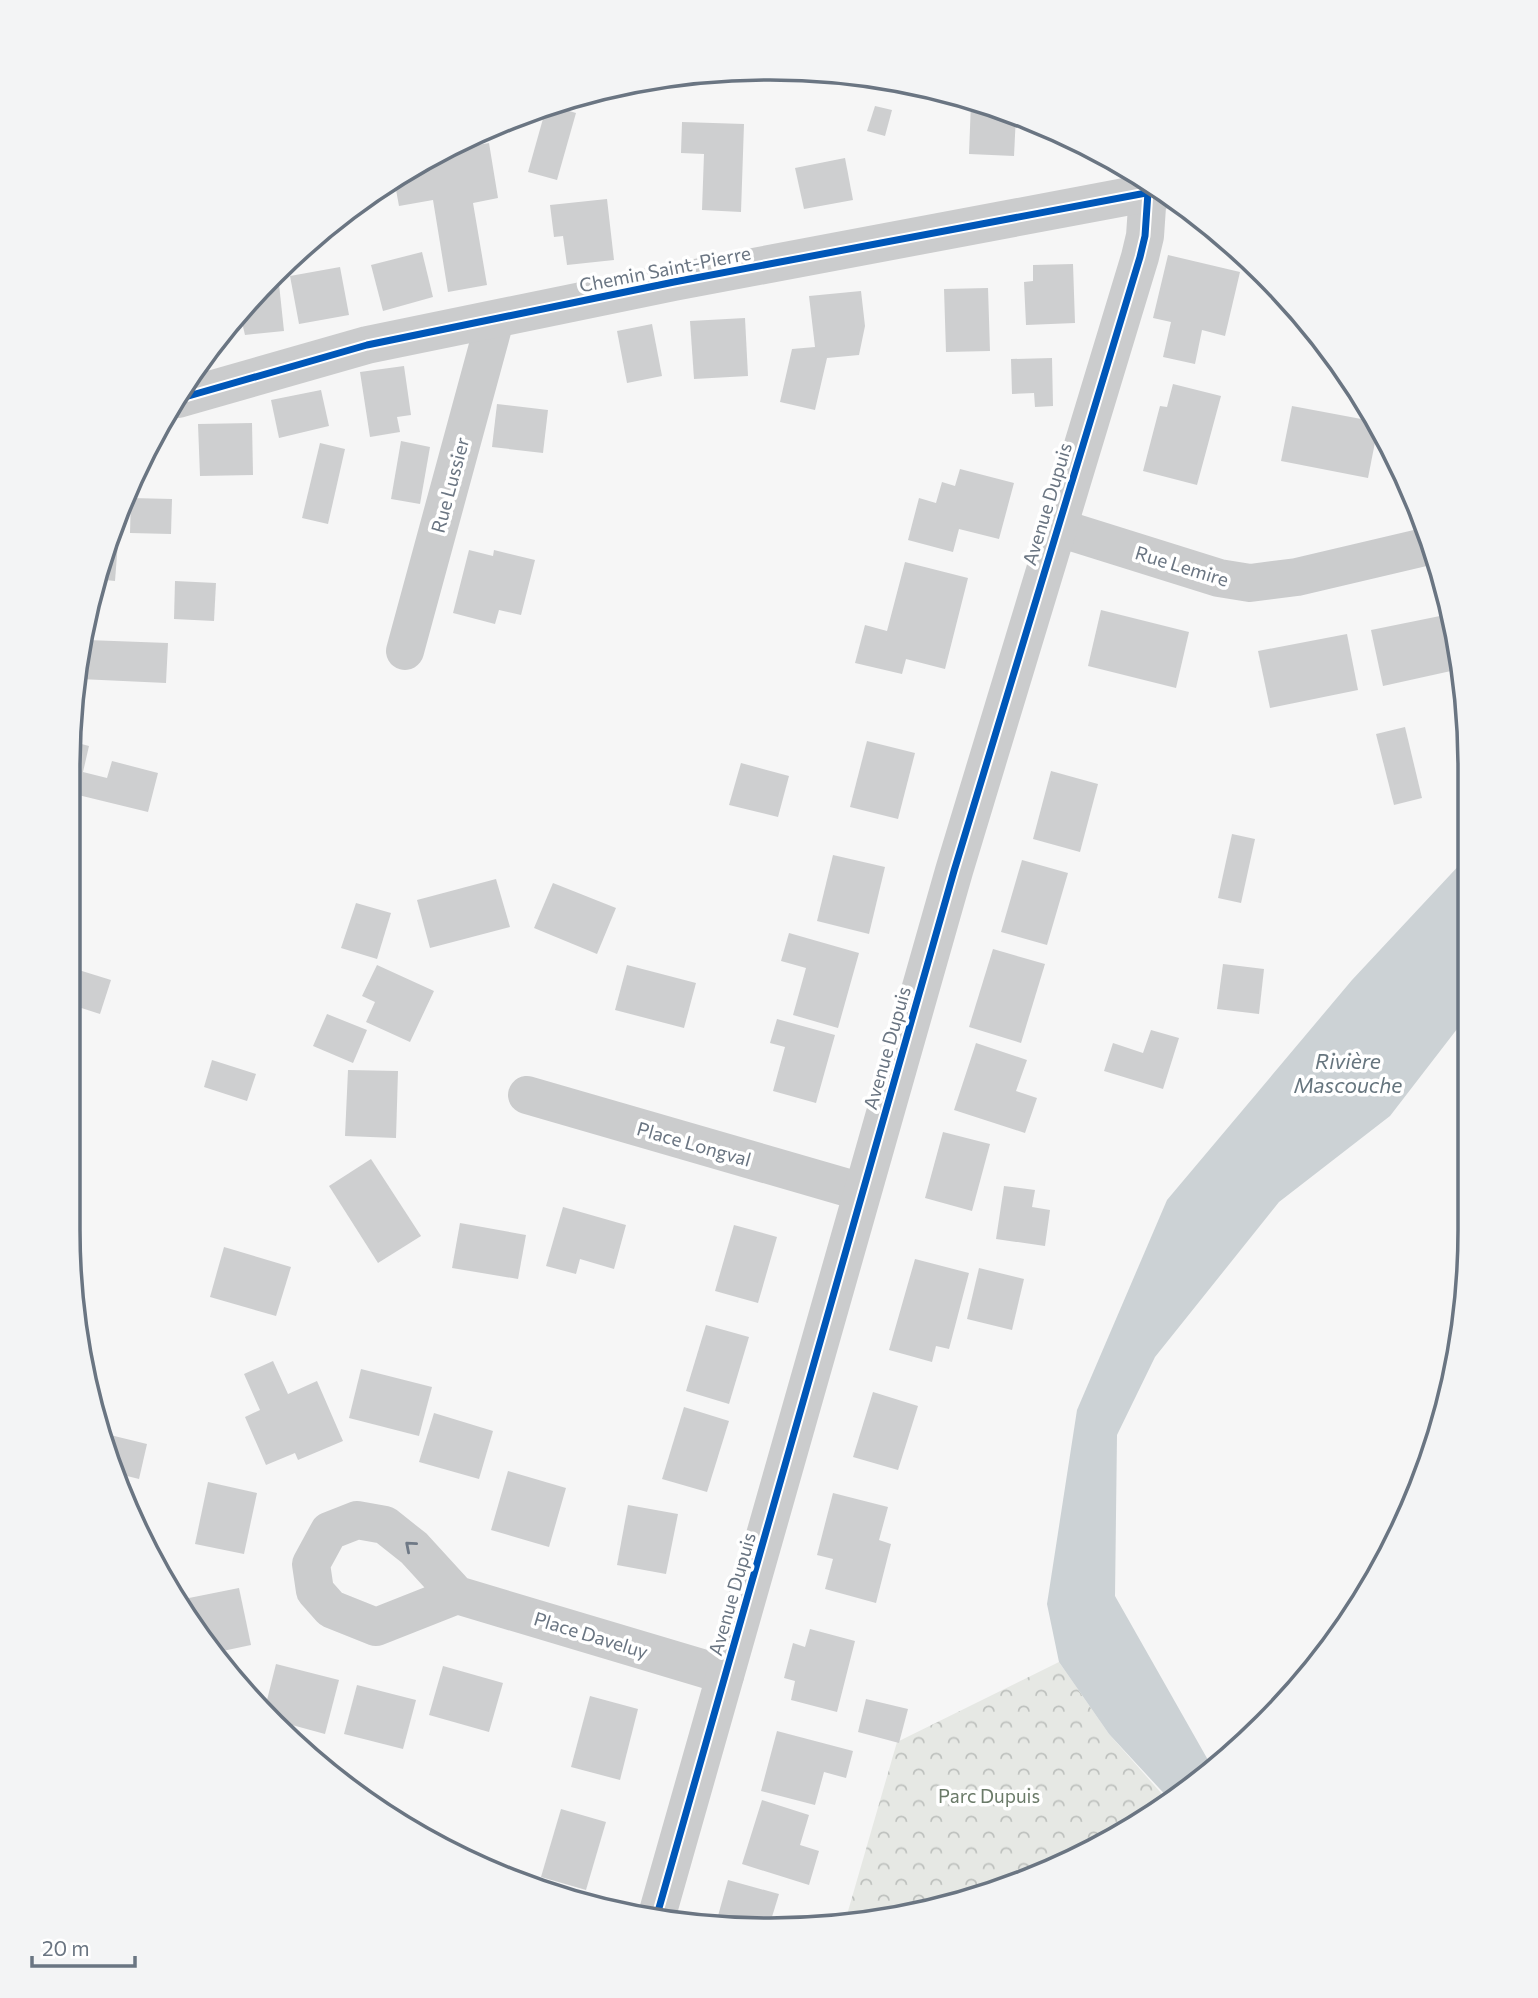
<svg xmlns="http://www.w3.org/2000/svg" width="1538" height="1998" viewBox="0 0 1538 1998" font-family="Commissioner,sans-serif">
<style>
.park{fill:url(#park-crowns)}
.water{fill:#ccd2d5}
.building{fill:#cecfd0}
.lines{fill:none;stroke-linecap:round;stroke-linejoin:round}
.minor{stroke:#cbcccd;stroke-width:38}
.tertiary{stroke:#cbcccd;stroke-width:38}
.cycleway-casing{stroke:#fff;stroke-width:11}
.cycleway{stroke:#0057b8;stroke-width:7}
.oneway{stroke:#6f7986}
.labels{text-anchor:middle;stroke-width:7;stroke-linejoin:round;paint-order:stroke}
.street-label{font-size:19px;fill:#6a7582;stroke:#fff}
.park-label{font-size:19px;fill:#6a7a68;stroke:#fff}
.water-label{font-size:21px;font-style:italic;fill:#66757e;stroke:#fff}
.rim{fill:none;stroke:#6a7582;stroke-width:3.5}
</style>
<defs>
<pattern id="park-crowns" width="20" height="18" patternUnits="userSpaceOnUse" patternTransform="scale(1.75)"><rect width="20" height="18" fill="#e6e8e4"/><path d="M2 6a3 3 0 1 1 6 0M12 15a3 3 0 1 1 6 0" fill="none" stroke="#bec1be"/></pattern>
</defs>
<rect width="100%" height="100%" fill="#f6f6f6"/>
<path class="park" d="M1059,1662L1109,1734L1169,1802L1158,1812L994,1893L894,1916L880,1909L877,1920L844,1925L897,1742Z"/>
<path class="water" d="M1464,860V1020L1390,1116L1279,1202L1155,1357L1117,1435L1115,1596L1212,1767L1171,1801L1109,1734L1059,1662L1047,1604L1077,1410L1167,1200L1352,980Z"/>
<g class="building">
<path d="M971,102L1016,115L1014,156L969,154Z"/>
<path d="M552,106L576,113L557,180L528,172L546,108Z"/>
<path d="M875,106L892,110L885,136L867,131Z"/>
<path d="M682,122L744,124L741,212L702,210L704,154L681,153Z"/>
<path d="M489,143L498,198L473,203L487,285L448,292L433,200L399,206L394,179L448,150Z"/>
<path d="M845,158L853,200L804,209L795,168Z"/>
<path d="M607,199L614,260L567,265L563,236L554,237L550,205Z"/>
<path d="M422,252L433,297L383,311L371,265Z"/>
<path d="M1168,255L1240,272L1225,336L1202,330L1195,364L1163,357L1171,322L1153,318Z"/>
<path d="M1073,264L1075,323L1026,325L1024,282L1033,281V265Z"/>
<path d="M340,267L349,315L299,324L290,276Z"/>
<path d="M279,284L284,331L245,335L240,314L267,285Z"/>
<path d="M988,288L990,351L946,352L944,289Z"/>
<path d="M861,291L865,326L859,355L827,358L815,410L780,402L792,349L815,347L809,296Z"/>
<path d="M745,318L748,376L694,379L690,321Z"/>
<path d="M652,324L662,376L627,383L617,331Z"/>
<path d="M1052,358L1053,406L1035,407L1034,393L1012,394L1011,359Z"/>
<path d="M404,366L411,415L397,417L400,432L370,437L360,372Z"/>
<path d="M1173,384L1221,396L1197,485L1143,471L1160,406L1167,407Z"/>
<path d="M321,390L329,426L279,438L271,400Z"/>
<path d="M497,404L548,410L543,453L492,447Z"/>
<path d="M1292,406L1372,421L1377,432L1368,478L1281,461Z"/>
<path d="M252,423L253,475L200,476L198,424Z"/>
<path d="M401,441L430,447L420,504L391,499Z"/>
<path d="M320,443L345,449L328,524L302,518Z"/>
<path d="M960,469L1014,483L999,539L959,529L953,552L908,540L919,498L936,503L942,482L955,486Z"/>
<path d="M131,498L172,499L171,534L130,533Z"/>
<path d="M110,541L118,542L115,581L95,579Z"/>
<path d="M469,550L493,556L494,550L535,560L521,615L499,610L495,624L453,613Z"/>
<path d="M905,562L968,578L945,669L906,659L902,674L855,663L865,625L887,631Z"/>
<path d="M175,581L216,583L214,621L174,619Z"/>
<path d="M1101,610L1189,632L1176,688L1088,666Z"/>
<path d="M1440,616L1451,671L1383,686L1371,630Z"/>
<path d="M85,629L87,640L168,643L166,683L80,679L78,671Z"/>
<path d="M1347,634L1358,690L1270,708L1258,651Z"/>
<path d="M1405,727L1422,798L1394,805L1376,734Z"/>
<path d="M70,741L89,746L83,772L107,778L112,761L158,773L148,812L70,793Z"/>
<path d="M867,741L915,753L898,819L850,807Z"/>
<path d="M741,763L789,776L778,817L729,805Z"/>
<path d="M1051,771L1098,784L1080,852L1033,839Z"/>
<path d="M1232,834L1255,839L1241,903L1218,898Z"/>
<path d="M833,855L885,867L869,934L817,921Z"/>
<path d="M1022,860L1068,873L1047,945L1001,932Z"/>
<path d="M496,879L510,927L430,948L417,900Z"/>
<path d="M553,883L616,908L597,954L534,928Z"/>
<path d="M356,903L391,913L377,959L341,948Z"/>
<path d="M789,933L859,953L838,1028L793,1015L806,968L781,961Z"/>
<path d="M993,949L1045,964L1021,1043L969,1027Z"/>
<path d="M1223,964L1264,969L1259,1014L1217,1009Z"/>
<path d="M377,965L434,991L410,1042L366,1022L375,1002L362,996Z"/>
<path d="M627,965L696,983L684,1028L615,1010Z"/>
<path d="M69,967L111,980L100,1014L69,1004Z"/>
<path d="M327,1014L367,1030L353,1063L313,1046Z"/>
<path d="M777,1019L835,1035L816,1103L773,1091L785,1047L770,1043Z"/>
<path d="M1151,1030L1179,1038L1163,1089L1104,1071L1113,1043L1143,1053Z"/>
<path d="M976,1043L1027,1060L1016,1091L1037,1098L1025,1133L954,1110Z"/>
<path d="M212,1060L256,1074L247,1101L204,1087Z"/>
<path d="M348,1070L398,1071L396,1138L345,1136Z"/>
<path d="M943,1132L990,1144L972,1211L925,1198Z"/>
<path d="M371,1159L421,1236L378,1263L329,1186Z"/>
<path d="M1004,1186L1035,1190L1032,1207L1050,1210L1045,1246L996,1239Z"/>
<path d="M563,1207L626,1225L614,1269L580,1259L576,1274L546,1266Z"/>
<path d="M460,1223L526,1235L518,1279L452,1268Z"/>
<path d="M734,1225L777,1237L758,1303L715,1291Z"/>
<path d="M224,1247L291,1267L276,1316L210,1297Z"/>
<path d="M915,1259L969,1273L949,1349L936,1346L932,1362L889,1350Z"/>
<path d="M979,1268L1024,1279L1012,1330L967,1319Z"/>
<path d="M706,1325L749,1337L729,1404L686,1391Z"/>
<path d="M273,1361L288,1394L317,1381L343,1441L298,1460L295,1453L266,1465L245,1417L260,1410L244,1374Z"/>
<path d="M361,1369L432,1387L419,1436L349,1418Z"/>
<path d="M873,1392L918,1406L898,1470L853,1457Z"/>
<path d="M684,1407L729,1421L707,1492L662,1479Z"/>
<path d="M434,1413L493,1431L479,1479L419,1462Z"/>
<path d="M102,1433L147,1444L139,1479L119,1474Z"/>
<path d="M508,1471L566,1488L549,1547L491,1530Z"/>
<path d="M208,1482L257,1493L244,1554L195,1544Z"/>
<path d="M833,1493L888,1507L879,1540L891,1544L876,1603L825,1589L833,1559L817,1555Z"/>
<path d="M628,1505L678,1514L666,1574L617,1565Z"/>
<path d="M239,1588L251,1645L218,1652L194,1621L189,1598Z"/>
<path d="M810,1629L855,1641L837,1712L791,1700L795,1681L784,1678L793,1643L805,1647Z"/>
<path d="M276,1664L339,1680L325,1734L270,1719L264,1712Z"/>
<path d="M443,1666L503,1683L489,1732L429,1715Z"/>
<path d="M357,1685L416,1700L403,1749L344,1734Z"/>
<path d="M590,1696L638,1709L620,1780L571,1767Z"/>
<path d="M866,1699L908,1709L899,1743L858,1732Z"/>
<path d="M777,1731L853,1751L846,1778L824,1772L815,1805L761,1791Z"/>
<path d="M762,1800L809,1815L800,1845L819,1851L809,1885L742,1864Z"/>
<path d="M561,1809L606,1822L586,1890L541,1877Z"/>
<path d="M728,1880L779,1894L768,1930L716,1923Z"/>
</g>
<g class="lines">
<g class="minor">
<path d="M1056,527L1219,578L1250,583L1297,577L1433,545"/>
<path d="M405,651L495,320"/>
<path d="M527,1095L862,1192"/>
<path d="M457,1595L376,1627L331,1609L315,1591L311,1564L329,1531L357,1520L385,1525L414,1548L457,1595L725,1675"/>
<path d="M657,1915L954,871L1140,257L1145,236L1148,192"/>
</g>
<path class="tertiary" d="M178,399L367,345L674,282L1162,190"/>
<defs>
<g id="cycleway">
<path d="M178,399L367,345L674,282L1162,190"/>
<path d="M657,1915L954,871L1140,257L1145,236L1148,192"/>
</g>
</defs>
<use href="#cycleway" class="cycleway-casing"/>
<use href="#cycleway" class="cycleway"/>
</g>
<defs><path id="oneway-chevron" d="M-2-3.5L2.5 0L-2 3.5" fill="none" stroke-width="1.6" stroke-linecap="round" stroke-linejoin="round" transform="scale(1.75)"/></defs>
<use class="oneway" href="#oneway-chevron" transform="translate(410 1546) rotate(-139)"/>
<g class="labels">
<g class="street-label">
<text transform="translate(665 269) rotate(-11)" y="7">Chemin Saint-Pierre</text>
<text transform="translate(450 485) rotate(-75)" y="7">Rue Lussier</text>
<text transform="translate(1047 504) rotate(-73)" y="7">Avenue Dupuis</text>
<text transform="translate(1182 566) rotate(17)" y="7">Rue Lemire</text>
<text transform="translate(887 1048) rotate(-74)" y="7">Avenue Dupuis</text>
<text transform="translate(694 1144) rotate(16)" y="7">Place Longval</text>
<text transform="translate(732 1594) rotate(-74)" y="7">Avenue Dupuis</text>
<text transform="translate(591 1635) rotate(17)" y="7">Place Daveluy</text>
</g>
<g class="park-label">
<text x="989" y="1803">Parc Dupuis</text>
</g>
<g class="water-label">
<text x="1348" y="1069">Rivière<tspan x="1348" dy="24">Mascouche</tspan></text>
</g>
</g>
<path d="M0 0H1538V1998H0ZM768 80H770A688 688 0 0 1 1458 768V1230A688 688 0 0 1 770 1918H768A688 688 0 0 1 80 1230V768A688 688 0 0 1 768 80Z" fill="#f3f4f5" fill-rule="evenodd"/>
<path class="rim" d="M768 80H770A688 688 0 0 1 1458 768V1230A688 688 0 0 1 770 1918H768A688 688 0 0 1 80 1230V768A688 688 0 0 1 768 80Z"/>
<path d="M32 1956v10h103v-10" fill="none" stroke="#6a7582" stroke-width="3.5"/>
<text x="42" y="1956" font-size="21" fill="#6a7582" stroke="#ffffff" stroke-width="5" paint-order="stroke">20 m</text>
</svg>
